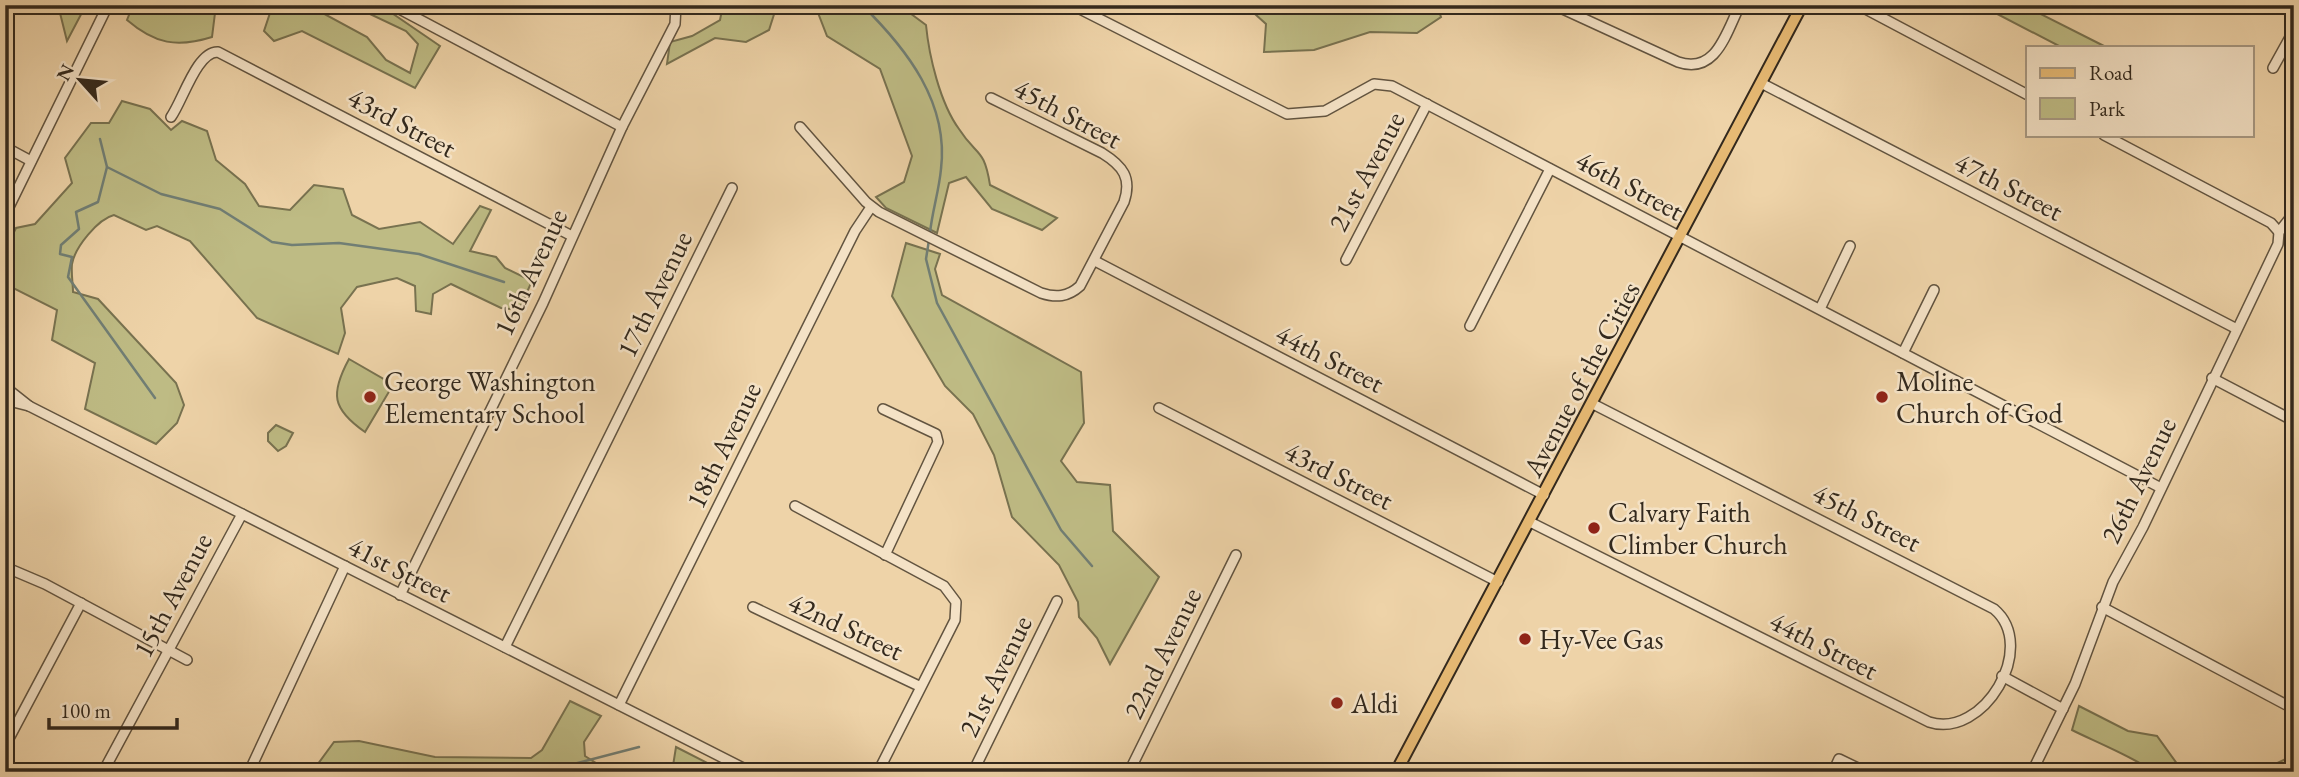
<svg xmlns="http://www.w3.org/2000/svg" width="2299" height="777" viewBox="0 0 2299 777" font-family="'EB Garamond',serif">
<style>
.green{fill:#bebb84;stroke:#787250;stroke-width:2}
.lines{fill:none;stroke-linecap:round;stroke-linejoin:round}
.stream{stroke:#717e74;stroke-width:2.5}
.minor-casing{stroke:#625440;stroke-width:12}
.major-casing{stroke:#33291d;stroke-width:14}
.minor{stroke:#f4e2c6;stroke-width:9}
.major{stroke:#e7ba74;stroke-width:10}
.poi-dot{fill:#8f2418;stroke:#f4e2c6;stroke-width:2.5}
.labels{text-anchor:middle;stroke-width:5;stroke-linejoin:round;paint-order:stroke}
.street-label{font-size:28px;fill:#33291d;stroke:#f4e2c6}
.poi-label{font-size:28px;fill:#33291d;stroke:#f4e2c6;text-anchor:start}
</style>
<rect width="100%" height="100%" fill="#eed3a8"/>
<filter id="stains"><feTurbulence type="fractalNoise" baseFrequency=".00286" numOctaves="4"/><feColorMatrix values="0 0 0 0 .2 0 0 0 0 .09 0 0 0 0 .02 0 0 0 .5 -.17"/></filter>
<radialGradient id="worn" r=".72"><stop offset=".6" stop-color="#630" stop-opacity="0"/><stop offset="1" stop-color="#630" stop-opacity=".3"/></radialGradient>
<g class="green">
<path d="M58,5H86L67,41Z"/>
<path d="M133,5H216L212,37C177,48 155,44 127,20Z"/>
<path d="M351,5H380L440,46L415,88L302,31L274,41L264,31L270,13L319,11L367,37L386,60L410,73L418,44L406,31Z"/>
<path d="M723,5H777L769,30L746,42L715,38L667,64L670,42L692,36L720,20Z"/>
<path d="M815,5H899L926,25C929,56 940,103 959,129C977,157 984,147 990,185L1057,218L1042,230L992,209L966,177L949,183L937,233L886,208L876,197L904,182L912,156L880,69L827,36Z"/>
<path d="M1245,5H1437L1441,17L1417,33L1370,32L1314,50L1264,52L1266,24Z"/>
<path d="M1980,5H2023L2106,47L2059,46Z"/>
<path d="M122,101L150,109L171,130L182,121L207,131L216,160L245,184L259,206L290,210L314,185L343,189L352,215L379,229L420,222L453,244L480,206L491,210L470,251L496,257L505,268L532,281L519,310L501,308L451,284L433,294L431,314L416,311L415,286L397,278L357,287L341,308L345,333L338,354L257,318L190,241L157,226L146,230L114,215C98,219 75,247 72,264C71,273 73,284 73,292L98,299L176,383L184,405L177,423L156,444L85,409L95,363L52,340L57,310L5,284V250L16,228L35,224L72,183L65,158L91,123H109Z"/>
<path d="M906,243L940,254L935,269L942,295L1081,372L1084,423L1061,461L1077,482L1110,485L1113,531L1159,577L1110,664L1097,638L1079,617L1078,602L1059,565L1012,517L994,455L973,414L945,386L892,296Z"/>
<path d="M349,359L387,381L390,390L365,432C332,409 330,394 349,359Z"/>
<path d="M276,425L293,433L286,446L278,451L268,441V433Z"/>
<path d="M570,701L601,716L584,742L585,756L610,772H312L334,742L359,741L435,757L531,758L542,750Z"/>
<path d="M2079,706L2128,731L2157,736L2183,772H2152C2145,762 2087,738 2072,730Z"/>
<path d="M676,747L723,771L672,772Z"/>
<path d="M2294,755V772H2268L2271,766Z"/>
</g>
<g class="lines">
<g class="stream">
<path d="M862,5C907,49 949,103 941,169C939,191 932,212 930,233"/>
<path d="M100,139L107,167L161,194L220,209L272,242L292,245L339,243L419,254L504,282"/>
<path d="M107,167L98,202L76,212L79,229L61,245L60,254L72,257L68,277L155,398"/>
<path d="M929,240L926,259L937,303L1061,530L1092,566"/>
<path d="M368,772L387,764L566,766L639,747"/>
</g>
<defs>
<g id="minor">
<path d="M392,5L622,127"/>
<path d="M1072,5L1287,114L1325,111L1374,84L1392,86L2161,488"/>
<path d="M1554,5L1678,62C1716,75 1726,33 1740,5"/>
<path d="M1858,5L2028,95"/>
<path d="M2273,68L2294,30"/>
<path d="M1761,83L2235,328"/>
<path d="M171,117C183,100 197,51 218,52L572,236"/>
<path d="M800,127L866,202L879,212L1041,293C1056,298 1068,297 1080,286L1124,202C1132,178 1123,166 1102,153L991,98"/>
<path d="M2104,135L2271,223L2279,232"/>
<path d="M5,147L31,161"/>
<path d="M5,215L108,5"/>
<path d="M1346,260L1427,104"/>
<path d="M1095,261L1544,495"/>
<path d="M1820,309L1850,246"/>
<path d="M1470,326L1550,169"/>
<path d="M1903,353L1934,290"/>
<path d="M2212,378L2294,421"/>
<path d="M5,387L29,406"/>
<path d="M5,400L29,406L751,772"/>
<path d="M1159,408L1498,582"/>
<path d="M883,409L936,434L938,442L885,555"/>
<path d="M795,506L944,586L956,602L955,620L878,772"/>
<path d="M1530,522L1929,722C1983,740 2039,647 1994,609L1593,404"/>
<path d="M5,567L45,584L187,660"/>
<path d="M400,595L543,303L622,127L675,24L676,5"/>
<path d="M753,607L919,686"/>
<path d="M2102,607L2294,709"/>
<path d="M505,647L732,188"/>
<path d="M2002,676L2063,709"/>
<path d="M619,705L855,231L871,207"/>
<path d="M5,746L81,603"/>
<path d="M103,772L242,514"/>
<path d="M249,772L345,566"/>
<path d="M973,772L1057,601"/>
<path d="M1129,772L1236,555"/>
<path d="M1833,772L1839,759L1866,772"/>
<path d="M2032,772L2075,684L2113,582L2143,527L2278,244L2279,232L2294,213"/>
</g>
<path id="major" d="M1396,772L1802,5"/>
</defs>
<use href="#minor" class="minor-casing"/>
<use href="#major" class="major-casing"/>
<use href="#minor" class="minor"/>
<use href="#major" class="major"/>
</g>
<g class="poi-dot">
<circle cx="370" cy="397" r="7"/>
<circle cx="1882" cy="397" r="7"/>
<circle cx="1594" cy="528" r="7"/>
<circle cx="1525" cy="639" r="7"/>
<circle cx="1337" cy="703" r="7"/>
</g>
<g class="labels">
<g class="street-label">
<text transform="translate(1068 113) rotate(28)" y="10">45th Street</text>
<text transform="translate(402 122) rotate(28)" y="10">43rd Street</text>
<text transform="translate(1366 171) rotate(-62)" y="10">21st Avenue</text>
<text transform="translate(1630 185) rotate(28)" y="10">46th Street</text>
<text transform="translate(2009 186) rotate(27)" y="10">47th Street</text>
<text transform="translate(530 272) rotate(-65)" y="10">16th Avenue</text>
<text transform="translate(654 294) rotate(-64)" y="10">17th Avenue</text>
<text transform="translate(1330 358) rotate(27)" y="10">44th Street</text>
<text transform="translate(1581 379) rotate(-62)" y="10">Avenue of the Cities</text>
<text transform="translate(723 445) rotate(-64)" y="10">18th Avenue</text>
<text transform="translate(1339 475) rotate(27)" y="10">43rd Street</text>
<text transform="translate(2138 480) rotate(-64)" y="10">26th Avenue</text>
<text transform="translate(1867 517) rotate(27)" y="10">45th Street</text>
<text transform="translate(400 569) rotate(27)" y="10">41st Street</text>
<text transform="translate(172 595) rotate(-62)" y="10">15th Avenue</text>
<text transform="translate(846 626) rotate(25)" y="10">42nd Street</text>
<text transform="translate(1824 645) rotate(27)" y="10">44th Street</text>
<text transform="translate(1162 653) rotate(-64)" y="10">22nd Avenue</text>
<text transform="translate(995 676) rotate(-64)" y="10">21st Avenue</text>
</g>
<g class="poi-label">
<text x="384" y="391">George Washington<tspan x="384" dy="32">Elementary School</tspan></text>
<text x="1896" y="391">Moline<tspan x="1896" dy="32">Church of God</tspan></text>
<text x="1608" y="522">Calvary Faith<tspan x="1608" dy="32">Climber Church</tspan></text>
<text x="1539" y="649">Hy-Vee Gas</text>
<text x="1351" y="713">Aldi</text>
</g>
</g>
<rect width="2299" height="777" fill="none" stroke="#eed3a8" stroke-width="28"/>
<rect x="7" y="7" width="2285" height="763" fill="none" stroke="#33291d" stroke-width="3.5"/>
<rect x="14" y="14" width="2271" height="749" fill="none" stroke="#33291d" stroke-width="2"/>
<rect x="2026" y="46" width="228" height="91" fill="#f4e2c6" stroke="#a79882" stroke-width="2"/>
<rect x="2040" y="68" width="35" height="10" fill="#e7ba74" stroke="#a79882" stroke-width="2"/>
<text x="2089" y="80" font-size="21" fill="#33291d">Road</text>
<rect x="2040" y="98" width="35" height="21" fill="#bebb84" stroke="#a79882" stroke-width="2"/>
<text x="2089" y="116" font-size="21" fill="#33291d">Park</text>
<g transform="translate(80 80) rotate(297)" stroke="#f4e2c6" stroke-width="5" paint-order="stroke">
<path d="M0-5L12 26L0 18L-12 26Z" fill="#33291d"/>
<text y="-10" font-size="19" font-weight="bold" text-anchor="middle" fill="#33291d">N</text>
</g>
<path d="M49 718v10h128v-10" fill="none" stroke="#33291d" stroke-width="3.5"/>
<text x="60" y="718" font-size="21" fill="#33291d" stroke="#f4e2c6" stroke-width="5" paint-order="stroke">100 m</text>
<rect width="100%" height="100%" filter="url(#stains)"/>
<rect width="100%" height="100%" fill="url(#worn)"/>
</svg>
